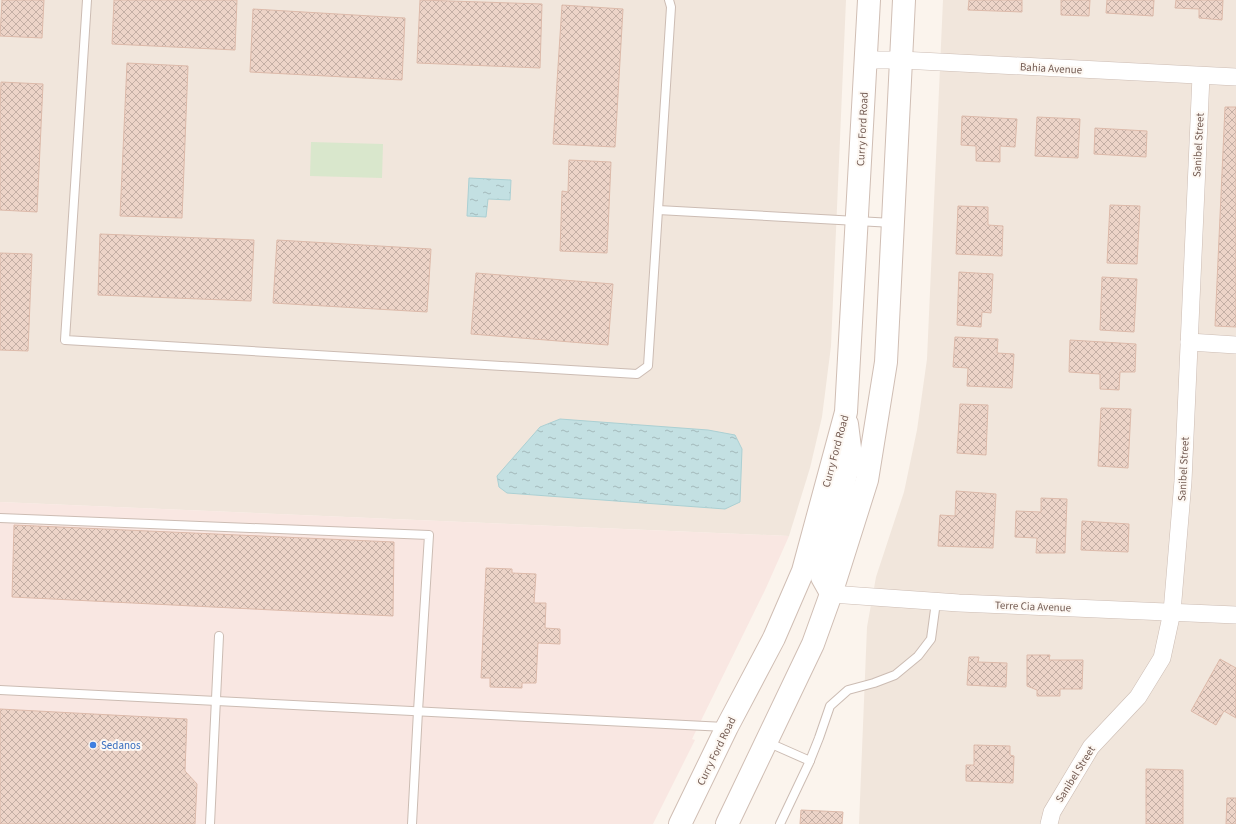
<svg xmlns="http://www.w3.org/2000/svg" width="1236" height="824" viewBox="0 0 1236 824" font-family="'Source Sans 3',sans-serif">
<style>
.residential{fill:#f1e6dc}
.commercial{fill:#f9e7e2}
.garden{fill:#d9e7cc}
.water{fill:url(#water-ripples);stroke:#abd0d3}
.building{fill:url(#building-cross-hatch);stroke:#ddbaaa}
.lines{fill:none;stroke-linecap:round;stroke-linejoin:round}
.lane-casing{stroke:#ccbcb3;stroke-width:10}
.street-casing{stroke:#ccbcb3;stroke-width:18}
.secondary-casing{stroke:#d0beb4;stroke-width:24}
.lane{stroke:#fff;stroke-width:8}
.street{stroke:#fff;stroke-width:17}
.secondary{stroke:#fff;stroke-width:22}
.shop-dot{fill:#3f7fe0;stroke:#fdf8f3;stroke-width:1.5}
.labels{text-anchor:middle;stroke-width:4;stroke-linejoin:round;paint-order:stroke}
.street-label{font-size:11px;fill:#735b52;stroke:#fdf8f3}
.shop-label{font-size:11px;fill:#366cbe;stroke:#fdf8f3;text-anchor:start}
</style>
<defs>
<pattern id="water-ripples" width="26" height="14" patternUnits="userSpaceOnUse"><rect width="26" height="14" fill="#c3e0e2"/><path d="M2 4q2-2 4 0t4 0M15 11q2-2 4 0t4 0" fill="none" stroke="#a3b9ba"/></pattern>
<pattern id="building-cross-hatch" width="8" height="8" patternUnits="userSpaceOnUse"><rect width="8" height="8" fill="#edd4c8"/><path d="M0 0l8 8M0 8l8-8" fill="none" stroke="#c4afa5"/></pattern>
</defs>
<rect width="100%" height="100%" fill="#fbf4ed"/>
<g class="residential">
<path d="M0,0H846L831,346L822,417L810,468L789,536L0,502Z"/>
<path d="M943,0H1236V824H859L867,627L876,577L904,492L917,430L927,359Z"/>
</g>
<path class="commercial" d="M0,502L789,536L766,588L692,739L695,740L653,824H0Z"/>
<path class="garden" d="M311,142L383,144L382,178L310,176Z"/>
<g class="water">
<path d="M469,178L511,180L510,200L488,199L486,217L467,216Z"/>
<path d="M560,419L708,430L735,435L742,449L740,502L725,509L507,493L499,487L497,476L540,427Z"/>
</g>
<g class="building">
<path d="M2,0H44L42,38L0,36Z"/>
<path d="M114,0H237L235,50L112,44Z"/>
<path d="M420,0L542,4L540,68L417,63Z"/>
<path d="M969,0H1022V12L968,10Z"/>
<path d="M1061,0H1090L1089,16L1061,15Z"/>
<path d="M1107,0H1154L1153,16L1106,13Z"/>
<path d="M1176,0H1223L1222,20L1199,18V9L1175,8Z"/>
<path d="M562,5L623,9L615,147L553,144Z"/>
<path d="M253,9L405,18L402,80L250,72Z"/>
<path d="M127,63L188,66L182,218L120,216Z"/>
<path d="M1,82L43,84L37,212L0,210V109Z"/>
<path d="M1225,107H1236V327L1215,326Z"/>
<path d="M962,116L1017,119L1015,147L1000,146V162L976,161V146L961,145Z"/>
<path d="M1037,117L1080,119L1078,158L1035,156Z"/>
<path d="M1095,128L1147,131L1146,157L1094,154Z"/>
<path d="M569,160L611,162L607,253L560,251L562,191L568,192Z"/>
<path d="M1110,205L1140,206L1137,264L1107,263Z"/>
<path d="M958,206L988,207V225L1003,226L1002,256L956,254Z"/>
<path d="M100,234L254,240L251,301L98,295Z"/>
<path d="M277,240L431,249L427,312L273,303Z"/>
<path d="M0,253L32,254L28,351L0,350Z"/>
<path d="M959,272L993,274L991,313L982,312L981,327L957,325Z"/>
<path d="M476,273L613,284L608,345L471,334Z"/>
<path d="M1102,277L1137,279L1134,332L1100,330Z"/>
<path d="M955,337L998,339L997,353L1014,354L1012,388L967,386L968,368L953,367Z"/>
<path d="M1070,340L1136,344L1135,372H1120L1119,390L1100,389V374L1069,372Z"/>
<path d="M960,404L988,405L986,455L957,453Z"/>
<path d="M1101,408L1131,409L1128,468L1098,466Z"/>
<path d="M956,491L996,494L993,548L938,546L940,515L955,516Z"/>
<path d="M1041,498L1067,499L1065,553H1036L1037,538L1015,537L1016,511L1041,512Z"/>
<path d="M1082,521L1129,524L1128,552L1081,550Z"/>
<path d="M14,525L394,542L393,616L12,597Z"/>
<path d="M486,568L512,569V573L536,574L534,603H546L545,628L560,629V644L538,643L536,683H522V688L490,687V678H481Z"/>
<path d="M1027,655H1050L1049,660H1083L1082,689H1060V696H1037V690L1027,686Z"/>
<path d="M969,657H979L978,662L1007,663L1006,687L967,685Z"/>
<path d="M1220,659L1236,668V718L1224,711L1216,725L1191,711Z"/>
<path d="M0,709L187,719L185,771L197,784L195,824H0Z"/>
<path d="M974,745L1010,746V755L1014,756L1013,783L966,781V765H974Z"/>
<path d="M1146,769L1183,770V824H1146Z"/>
<path d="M1227,798H1236V824H1226Z"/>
<path d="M801,810L843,812L842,824H800Z"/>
</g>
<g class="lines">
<defs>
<g id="lane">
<path d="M87,0L65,340L637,374L648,366L671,7L669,0"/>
<path d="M658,210L893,223"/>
<path d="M0,518L429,535L418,711L412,824"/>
<path d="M0,690L725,727"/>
<path d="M767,742L810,761"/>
<path d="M210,824L219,636"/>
<path d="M780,824L809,763L819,738L830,706L848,690L874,683L895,675L918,656L931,639L936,602"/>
</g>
<g id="street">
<path d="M866,60H901L1236,77"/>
<path d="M1189,342L1236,345"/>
<path d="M831,594L959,603L1236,615"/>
<path d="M1049,824L1052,812L1091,747L1138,697L1162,658L1172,612L1183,481L1201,76"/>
</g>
<g id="secondary">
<path d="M831,593L822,577L826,549L851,456L847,424"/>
<path d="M680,824L727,727L774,638L803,571L846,412L869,0"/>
<path d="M727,824L813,644L831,594L867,480L886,362L904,0"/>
</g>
</defs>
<use href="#lane" class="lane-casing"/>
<use href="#street" class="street-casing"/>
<use href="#secondary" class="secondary-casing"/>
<use href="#lane" class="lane"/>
<use href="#street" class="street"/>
<use href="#secondary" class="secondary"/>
</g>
<circle class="shop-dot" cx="93" cy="745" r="4"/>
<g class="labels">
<g class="street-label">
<text transform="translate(1051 68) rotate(3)" y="4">Bahia Avenue</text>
<text transform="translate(862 129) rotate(-87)" y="4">Curry Ford Road</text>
<text transform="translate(1198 145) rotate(-87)" y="4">Sanibel Street</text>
<text transform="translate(835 451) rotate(-75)" y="4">Curry Ford Road</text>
<text transform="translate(1183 469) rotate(-87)" y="4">Sanibel Street</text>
<text transform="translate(1033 606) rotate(2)" y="4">Terre Cia Avenue</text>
<text transform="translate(716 751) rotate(-64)" y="4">Curry Ford Road</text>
<text transform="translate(1075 774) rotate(-58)" y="4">Sanibel Street</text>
</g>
<g class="shop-label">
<text x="101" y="749">Sedanos</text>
</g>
</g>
</svg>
